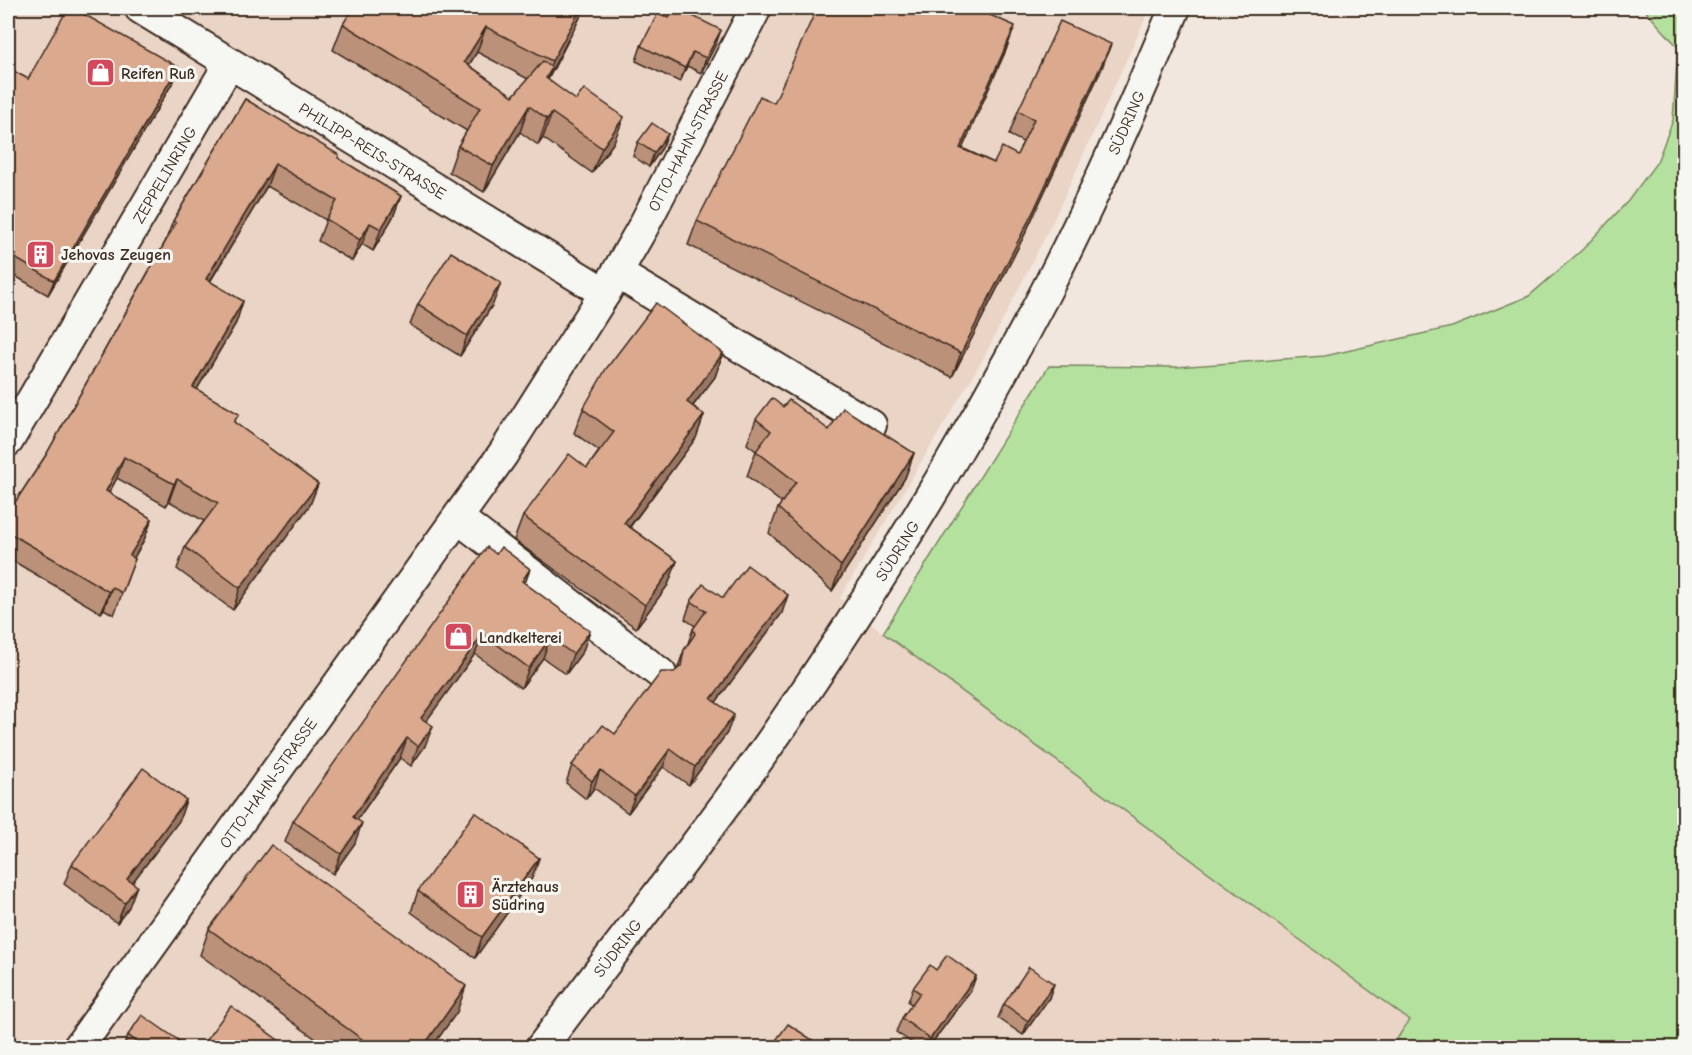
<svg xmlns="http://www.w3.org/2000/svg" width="1692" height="1055" viewBox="0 0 1692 1055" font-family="'Comic Neue',sans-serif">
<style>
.built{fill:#ead4c6}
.green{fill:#b5e19f;stroke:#78865e;stroke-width:1.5}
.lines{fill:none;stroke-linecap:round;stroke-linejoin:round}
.street-casing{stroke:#3b2a1e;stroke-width:34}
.street{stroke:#f6f6f2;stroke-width:30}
.wall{fill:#bc917a;stroke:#3b2a1e;stroke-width:1.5;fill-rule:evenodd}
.shaded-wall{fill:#997663;stroke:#3b2a1e;stroke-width:1.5}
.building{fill:#dba98e;stroke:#3b2a1e;stroke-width:1.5}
.labels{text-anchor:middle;stroke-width:6;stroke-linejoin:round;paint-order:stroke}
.poi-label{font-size:16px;font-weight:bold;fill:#3b2a1e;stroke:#f6f6f2;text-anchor:start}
.street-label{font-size:16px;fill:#3b2a1e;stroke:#f6f6f2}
</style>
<rect width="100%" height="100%" fill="#f1e7de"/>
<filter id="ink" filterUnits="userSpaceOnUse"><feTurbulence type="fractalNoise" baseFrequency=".0167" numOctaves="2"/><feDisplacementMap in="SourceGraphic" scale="12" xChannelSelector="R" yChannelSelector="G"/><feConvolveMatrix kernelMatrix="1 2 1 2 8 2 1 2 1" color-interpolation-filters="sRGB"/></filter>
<g filter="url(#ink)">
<path class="built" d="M8,8H1150L1054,219L984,357L840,598L883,633L1409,1021L1392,1047H8Z"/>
<path class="green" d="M1643,8H1684V1047H1392L1409,1020L883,633L1049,366L1176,367L1325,356L1452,327L1529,296L1582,250L1628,201L1657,162L1673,120L1678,47Z"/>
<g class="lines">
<defs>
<g id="street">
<path id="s1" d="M140,8L605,293"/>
<path d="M617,273L871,425"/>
<path id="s2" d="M8,441L229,64"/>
<path d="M458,518L661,674"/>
<path id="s3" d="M78,1048L503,454L605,293L643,227L756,8"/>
<path id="s4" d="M541,1048C617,946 697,847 770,743C870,599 964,448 1045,293C1093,200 1135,104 1175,8"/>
</g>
</defs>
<use href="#street" class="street-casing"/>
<use href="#street" class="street"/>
</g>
<g class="wall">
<path d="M585,8L548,80L614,142L592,173L543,138L538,145L520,132L484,192L449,172L458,146L467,131L333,50L343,24ZM477,52L528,79L513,96L469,65Z"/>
<path d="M716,44L701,73L687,66L680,82L636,61L641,46Z"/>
<path d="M1006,50L962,148L994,163L1017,155L1023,142L1009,135L1018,111L1102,68L1025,234L952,377L688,245L697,221Z"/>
<path d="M178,67L173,82L48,295L8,272V68L28,79Z"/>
<path d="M245,99L338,158L401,196L393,217L373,251L362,244L352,261L318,241L326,220L267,186L210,282L243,301L236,323L197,389L235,423L318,484L310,505L233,610L177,569L185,547L204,521L169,501L166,506L117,478L109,493L152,519L144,540L134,558L135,559L114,615L104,609L101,613L8,558V513L46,455L165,242L173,221Z"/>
<path d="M668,134L662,148L649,167L633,156L638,142Z"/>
<path d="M418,304H493L460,356L410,325Z"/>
<path d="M723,353L715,377L693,406L704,415L696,438L630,527L677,561L668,585L636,628L514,540L523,516L587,468L599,451L574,433L583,409Z"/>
<path d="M783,407L829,430L914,453L905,478L832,591L769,533L778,508L782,503L747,476L756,451L747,444L756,419Z"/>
<path d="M496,554L530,569L525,583L583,651L566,674L543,658L521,688L475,654L426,721L425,746L411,766L400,758L357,820L355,843L333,874L285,842L293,821Z"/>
<path d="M723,598L782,613L716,702L727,733L689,785L663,767L628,813L594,788L586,799L566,783L572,765L615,734L677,670L684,650L687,646L693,629L695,626L685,619L691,601Z"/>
<path d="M186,800L179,821L132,883L129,907L117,923L64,884L72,864Z"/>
<path d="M539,858L532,878L475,958L411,912L418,891Z"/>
<path d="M209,929L457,1012L432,1047H327L200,955Z"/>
<path d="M936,970L976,976L971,990L929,1047H918L896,1032L902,1018L912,1004L908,1002L913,988Z"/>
<path d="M1049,998L1023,1035L998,1018L1004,1004Z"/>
<path d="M128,1035L188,1047H123Z"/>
</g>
<g class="shaded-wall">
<path d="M581,8H585L549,75L543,93L536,104L552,61Z"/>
<path d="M1015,26L1006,50L952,172L960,148Z"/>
<path d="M486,27L477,52L455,88L464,62Z"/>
<path d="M721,30L716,44L701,73L706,58Z"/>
<path d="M1111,44L1102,68L1025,234L952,377L961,353Z"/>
<path d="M693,52L687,66L680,82L685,68Z"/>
<path d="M178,67L173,82L48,295L54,281Z"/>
<path d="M529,106L520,132L484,192L493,166Z"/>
<path d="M552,113L543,138L538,145L547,119Z"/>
<path d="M624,117L614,142L592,173L602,148Z"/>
<path d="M668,134L662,148L649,167L654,153Z"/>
<path d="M275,164L267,186L198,301L206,279Z"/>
<path d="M401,196L393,217L373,251L381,229Z"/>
<path d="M370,223L362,244L352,261L360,240Z"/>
<path d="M501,283L493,304L460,356L467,336Z"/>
<path d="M243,301L236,323L186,408L193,387Z"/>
<path d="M723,353L715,377L678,425L687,402Z"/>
<path d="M704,415L696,438L615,546L624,523Z"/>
<path d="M914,453L905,478L832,591L841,566Z"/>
<path d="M124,457L117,478L98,513L106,491Z"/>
<path d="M177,479L169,501L166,506L174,484Z"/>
<path d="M318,484L310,505L233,610L240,588Z"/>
<path d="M152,519L144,540L123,577L130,555Z"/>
<path d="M677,561L668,585L636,628L645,605Z"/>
<path d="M530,569L523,589L522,581Z"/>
<path d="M112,587L104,609L101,613L109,592Z"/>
<path d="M788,595L782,613L705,717L711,699Z"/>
<path d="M590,631L583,651L566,674L573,654Z"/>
<path d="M483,634L475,654L414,738L421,718Z"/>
<path d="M550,638L543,658L521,688L529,668Z"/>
<path d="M734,715L727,733L689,785L695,767Z"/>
<path d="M433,726L425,746L411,766L418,746Z"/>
<path d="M407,738L400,758L345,837L353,817Z"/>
<path d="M670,749L663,767L628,813L635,796Z"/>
<path d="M600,770L594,788L586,799L592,781Z"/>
<path d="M186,800L179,821L119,900L127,879Z"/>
<path d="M362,823L355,843L333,874L341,854Z"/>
<path d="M539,858L532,878L475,958L482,937Z"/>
<path d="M137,886L129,907L117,923L125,903Z"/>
<path d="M976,976L971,990L929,1047H927L930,1039Z"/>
<path d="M1054,984L1049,998L1023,1035L1028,1021Z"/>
<path d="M466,986L457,1012L432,1047H423Z"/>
</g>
<g class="building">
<path d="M68,8H73L178,67L54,281L8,254V151L10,147L8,145V68L28,79Z"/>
<path d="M353,8H581L552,61L486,27L464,62L513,96L543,61L552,68L546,78L576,100L584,89L624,117L602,148L552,113L547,119L529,106L493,166L458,146L480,108L343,24Z"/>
<path d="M674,8H677L721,30L706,58L693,52L685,68L641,46L658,13L669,18Z"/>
<path d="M817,8H974L1015,26L960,148L994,163L1002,147L1017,155L1034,119L1018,111L1060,21L1111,44L1034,210L961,353L697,221L760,96L774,103Z"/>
<path d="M245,99L339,155L338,158L401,196L381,229L370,223L360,240L326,219L337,201L275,164L206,279L243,301L193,387L239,414L234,422L318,484L240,588L185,547L218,503L177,479L174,484L124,457L106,491L152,519L130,555L135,559L122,593L112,587L109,592L8,532V513L46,455L176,223L173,221Z"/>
<path d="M652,123L668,134L654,153L638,142Z"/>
<path d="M451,252L501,283L467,336L418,304Z"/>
<path d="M656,303L723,353L687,402L704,415L624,523L677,561L645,605L523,516L569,454L587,468L614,432L583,409L606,369Z"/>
<path d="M8,320L11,322L8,327Z"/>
<path d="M772,398L783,407L789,400L829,430L843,408L914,453L841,566L778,508L796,482L756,451L771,431L756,419Z"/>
<path d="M487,547L496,554L501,547L530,569L522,581L590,631L573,654L550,638L529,668L483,634L421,718L433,726L418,746L407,738L353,817L362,823L341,854L293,821Z"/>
<path d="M747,565L788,595L711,699L734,715L695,767L670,749L635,796L600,770L592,781L572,765L603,725L615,734L661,672H674L681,666L684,650L695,634L693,629L706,611L691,601L703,584L723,598Z"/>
<path d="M143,768L186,800L127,879L137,886L125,903L72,864Z"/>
<path d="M475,812L539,858L482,937L418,891Z"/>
<path d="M271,845L466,986L423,1047H373L209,929Z"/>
<path d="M947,955L976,976L930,1039L902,1018L920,993L913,988L930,965L936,970Z"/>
<path d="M1029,967L1054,984L1028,1021L1004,1004Z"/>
<path d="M231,1006L288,1047H201Z"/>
<path d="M142,1015L188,1047H135L138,1043L128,1035Z"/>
<path d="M788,1024L823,1047H771Z"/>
</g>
</g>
<defs>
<symbol id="shop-square" viewBox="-11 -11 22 22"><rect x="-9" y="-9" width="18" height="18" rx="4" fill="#d1495b" stroke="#f6f6f2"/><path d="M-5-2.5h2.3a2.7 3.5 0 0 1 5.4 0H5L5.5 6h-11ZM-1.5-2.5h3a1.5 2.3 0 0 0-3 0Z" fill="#fff"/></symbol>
<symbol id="building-square" viewBox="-11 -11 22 22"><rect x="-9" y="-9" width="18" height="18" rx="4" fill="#d1495b" stroke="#f6f6f2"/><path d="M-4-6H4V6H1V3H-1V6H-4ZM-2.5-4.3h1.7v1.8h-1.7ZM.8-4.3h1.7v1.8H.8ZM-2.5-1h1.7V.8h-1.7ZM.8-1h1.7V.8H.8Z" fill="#fff"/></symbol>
</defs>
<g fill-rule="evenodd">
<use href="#shop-square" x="84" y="56" width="33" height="33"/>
<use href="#building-square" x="24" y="238" width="33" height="33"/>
<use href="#shop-square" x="442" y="620" width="33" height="33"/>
<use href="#building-square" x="454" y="878" width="33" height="33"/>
</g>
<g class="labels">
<g class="poi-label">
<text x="121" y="79">Reifen Ruß</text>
<text x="61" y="260">Jehovas Zeugen</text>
<text x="479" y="643">Landkelterei</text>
<text x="492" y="892">Ärztehaus<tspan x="492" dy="18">Südring</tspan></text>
</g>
<g class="street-label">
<text dy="6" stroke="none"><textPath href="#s4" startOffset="1098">SÜDRING</textPath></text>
<text dy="6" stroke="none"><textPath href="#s3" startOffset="1094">OTTO-HAHN-STRASSE</textPath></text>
<text dy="6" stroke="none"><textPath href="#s1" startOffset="273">PHILIPP-REIS-STRASSE</textPath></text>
<text dy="6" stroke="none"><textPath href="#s2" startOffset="309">ZEPPELINRING</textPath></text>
<text dy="6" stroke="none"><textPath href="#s4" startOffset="612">SÜDRING</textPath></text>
<text dy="6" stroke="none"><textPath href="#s3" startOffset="326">OTTO-HAHN-STRASSE</textPath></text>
<text dy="6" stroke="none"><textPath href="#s4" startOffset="126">SÜDRING</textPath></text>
</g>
</g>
<rect width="1692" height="1055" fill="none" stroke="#f6f6f2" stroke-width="30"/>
<rect x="15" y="15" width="1662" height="1025" fill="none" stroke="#3b2a1e" stroke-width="2" filter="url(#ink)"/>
</svg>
